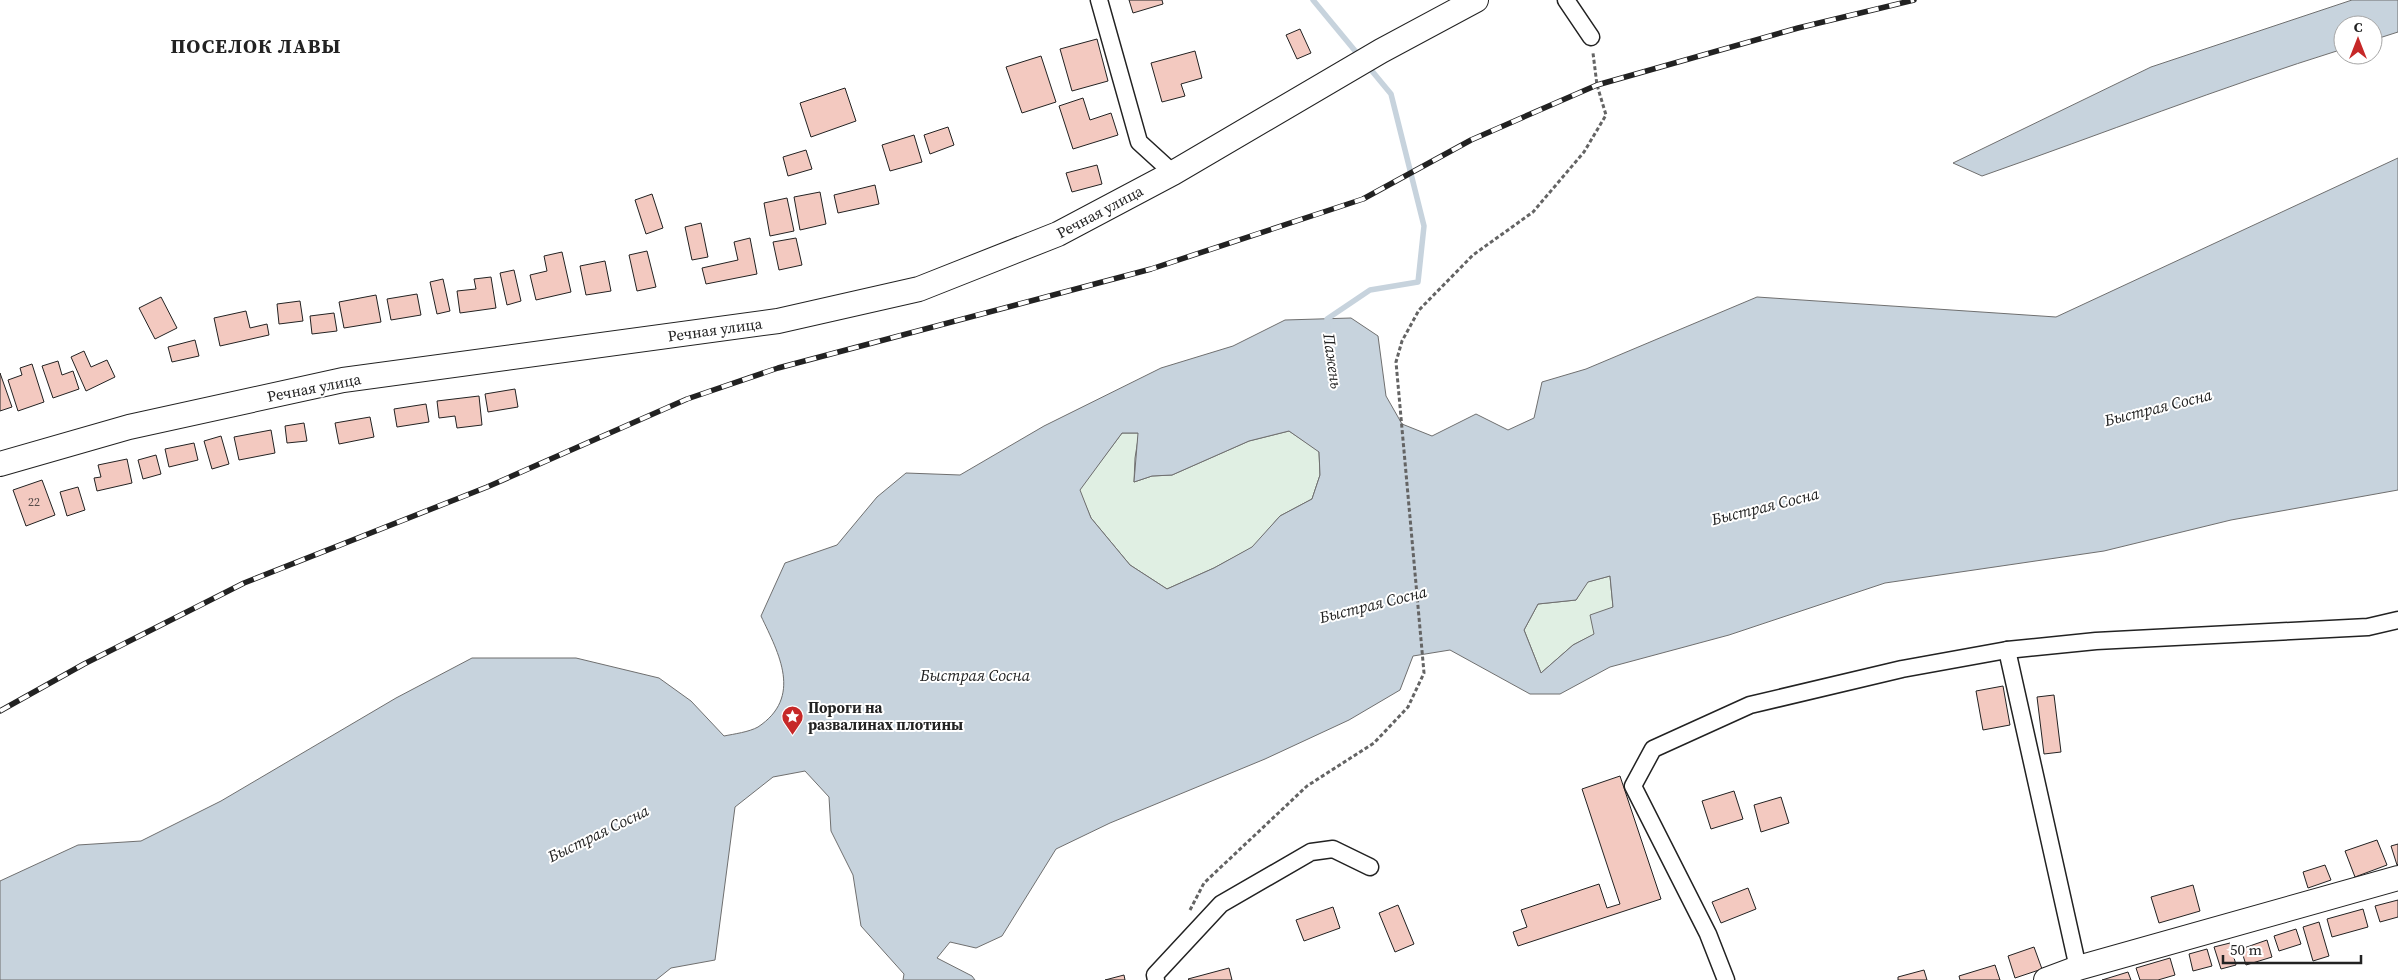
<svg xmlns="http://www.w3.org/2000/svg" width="2398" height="980" viewBox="0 0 2398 980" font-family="'Source Serif 4',serif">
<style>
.green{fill:#e0efe3;stroke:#6f6f6f}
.water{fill:#c7d3dd;stroke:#6f6f6f;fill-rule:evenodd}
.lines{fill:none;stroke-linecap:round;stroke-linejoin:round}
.stream{stroke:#c7d3dd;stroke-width:5.5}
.building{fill:#f3c9c0;stroke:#222}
.street-casing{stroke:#222;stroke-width:19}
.secondary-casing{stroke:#222;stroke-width:26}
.path{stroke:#646464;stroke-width:3;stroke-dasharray:4 2.5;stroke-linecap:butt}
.street{stroke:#fff;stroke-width:16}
.secondary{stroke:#fff;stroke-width:24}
.rail-casing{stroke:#222;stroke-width:5.5}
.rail{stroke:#fff;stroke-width:4;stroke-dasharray:11;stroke-linecap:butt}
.labels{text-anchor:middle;stroke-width:4;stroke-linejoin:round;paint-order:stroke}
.number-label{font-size:12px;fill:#564c4a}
.street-label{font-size:15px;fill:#222;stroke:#fff}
.poi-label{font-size:15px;font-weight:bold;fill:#222;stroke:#fff;text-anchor:start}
.water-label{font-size:16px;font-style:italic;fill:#222;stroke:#fff}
.district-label{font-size:20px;font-weight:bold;letter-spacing:1px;fill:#222;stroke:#fff}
</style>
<rect width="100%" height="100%" fill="#fff"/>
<g class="green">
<path d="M1289,431L1319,451L1320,475L1312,499L1280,516L1253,547L1214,568L1167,589L1130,565L1091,518L1079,490L1122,433H1139L1135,458L1134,482L1152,476L1172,475L1249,441Z"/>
<path d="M1610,576L1613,607L1595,634L1573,645L1541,673L1524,630L1538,604L1576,600L1587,582Z"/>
</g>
<g class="water">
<path d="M2352,0H2398V32L2373,40V25H2343V49C2221,87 2102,134 1982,176L1953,163L2151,67Z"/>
<path d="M2398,158V490L2231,520L2104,551L1885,583L1729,635L1610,667L1560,694H1530L1450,650L1413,656L1400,690L1349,720L1265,759L1110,823L1056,849L1002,936L976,948L950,942L937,958L972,976L975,980H903L904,974L861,926L853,875L831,831L829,797L805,771L773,777L735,807L715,960L671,968L656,980H0V881L78,845L141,841L221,801L396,698L472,658H576L659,678L691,701L724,736C734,734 749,732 758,727C803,697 779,654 761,616L785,563L837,545L877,497L906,473L960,475L1044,426L1161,368L1233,346L1285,320L1351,318L1378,336L1386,396L1402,424L1432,436L1476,414L1508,430L1534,418L1542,382L1586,369L1757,297L2056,317ZM1289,431L1319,452L1320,475L1312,499L1280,516L1252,547L1214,568L1167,589L1130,565L1091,518L1080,490L1122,433H1138L1134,482L1152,476L1172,475L1249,441ZM1610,576L1613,607L1590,615L1594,634L1573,645L1541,673L1524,630L1538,604L1576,600L1588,582Z"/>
</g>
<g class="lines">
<g class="stream">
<path d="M1313,0L1361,58"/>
<path d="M1328,326L1327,319L1370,290L1418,282L1424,226L1391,94L1367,65"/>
</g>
</g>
<g class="building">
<path d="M1129,0H1162L1163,4L1133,13Z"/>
<path d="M1300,29L1311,53L1297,59L1286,35Z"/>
<path d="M1097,39L1108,81L1072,91L1060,49Z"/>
<path d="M1195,51L1202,78L1181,84L1185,96L1162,102L1151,63Z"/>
<path d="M1041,56L1056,102L1022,113L1006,67Z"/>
<path d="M845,88L856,121L811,137L800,103Z"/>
<path d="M1083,98L1090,120L1111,113L1118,135L1073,149L1059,106Z"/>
<path d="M948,127L954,145L930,154L924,135Z"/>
<path d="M914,135L922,162L890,171L882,145Z"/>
<path d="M806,150L812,169L788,176L783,157Z"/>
<path d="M1097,165L1102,184L1072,192L1066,173Z"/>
<path d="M875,185L879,204L838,213L834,195Z"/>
<path d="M820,192L826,224L800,230L794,197Z"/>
<path d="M652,194L663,228L646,234L635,200Z"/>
<path d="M787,198L794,231L770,236L764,203Z"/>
<path d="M701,223L708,257L692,260L685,227Z"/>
<path d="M750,238L757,274L706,284L702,268L738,260L734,242Z"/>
<path d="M796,238L802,265L779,270L773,242Z"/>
<path d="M647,251L656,287L637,291L629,255Z"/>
<path d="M562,252L571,292L536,300L530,275L547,271L544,256Z"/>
<path d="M605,261L611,291L586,295L580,266Z"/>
<path d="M514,270L521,301L507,305L500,273Z"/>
<path d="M491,277L496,308L460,313L457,291L476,289L474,279Z"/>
<path d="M443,279L450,311L437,314L430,282Z"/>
<path d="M417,294L421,315L391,320L387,299Z"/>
<path d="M376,295L381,322L344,328L339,302Z"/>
<path d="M161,297L177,328L155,339L139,308Z"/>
<path d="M300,301L303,321L279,324L277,304Z"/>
<path d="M246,311L250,328L267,324L269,335L220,346L214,318Z"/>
<path d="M334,313L337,331L312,334L310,316Z"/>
<path d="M195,340L199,356L172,362L168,347Z"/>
<path d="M84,351L91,367L107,360L115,377L86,391L71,357Z"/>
<path d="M58,361L62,375L73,371L79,389L53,398L42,366Z"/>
<path d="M32,364L44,402L18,411L8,380L22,375L20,368Z"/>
<path d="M0,373L12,407L0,411Z"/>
<path d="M515,389L518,407L488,412L485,394Z"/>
<path d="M479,396L482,425L457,428L455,416L439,418L437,401Z"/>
<path d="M426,404L429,422L397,427L394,409Z"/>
<path d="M370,417L374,437L339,444L335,423Z"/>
<path d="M304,423L307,441L287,443L285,426Z"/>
<path d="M271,430L275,453L239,460L234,437Z"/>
<path d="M221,436L229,464L212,469L204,441Z"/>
<path d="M194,443L198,460L169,467L165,449Z"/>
<path d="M156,455L161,474L143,479L138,460Z"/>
<path d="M127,459L132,483L97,491L94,478L101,477L98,465Z"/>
<path d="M42,480L55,515L26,526L13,490Z"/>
<path d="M78,487L85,510L67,516L60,492Z"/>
<path d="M2003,686L2010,725L1983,730L1976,691Z"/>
<path d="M2054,695L2061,752L2044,754L2037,697Z"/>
<path d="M1620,776L1661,899L1518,946L1513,932L1527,927L1521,910L1599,884L1607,908L1620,904L1582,789Z"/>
<path d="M1734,791L1743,819L1711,829L1702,801Z"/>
<path d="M1781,797L1789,823L1761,832L1754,805Z"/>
<path d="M2377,840L2387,865L2355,877L2345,851Z"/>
<path d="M2398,844V864L2397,865L2391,846Z"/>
<path d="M2325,865L2331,880L2308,888L2303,872Z"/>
<path d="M2193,885L2200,911L2159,923L2151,897Z"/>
<path d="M1748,888L1756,909L1721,923L1712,902Z"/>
<path d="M2398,900V917L2380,922L2375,906Z"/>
<path d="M1398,905L1414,944L1395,952L1379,913Z"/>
<path d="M1333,907L1340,928L1304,941L1296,920Z"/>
<path d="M2363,909L2368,927L2332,937L2327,919Z"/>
<path d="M2319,922L2329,956L2313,961L2303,927Z"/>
<path d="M2296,929L2301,944L2279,951L2274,936Z"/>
<path d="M2267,940L2272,957L2246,965L2241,949Z"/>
<path d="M2230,943L2236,965L2221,969L2214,947Z"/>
<path d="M2034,947L2042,969L2015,978L2008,956Z"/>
<path d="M2207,949L2212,966L2193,971L2189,954Z"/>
<path d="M2170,958L2175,975L2158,980H2140L2136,968Z"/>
<path d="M1995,965L2000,980H1960L1959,976Z"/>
<path d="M1229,968L1232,980H1189L1188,979Z"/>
<path d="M1924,970L1927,980H1898V977Z"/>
<path d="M2128,972L2131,980H2102Z"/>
<path d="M1124,975L1125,980H1105Z"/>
</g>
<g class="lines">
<defs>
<g id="street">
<path d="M1099,0L1139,142L1173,173"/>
<path d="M1566,0L1591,37"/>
<path d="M2007,650L2078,968"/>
<path d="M1156,980L1155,975L1221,904L1311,852L1333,849L1370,867"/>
<path d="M1726,980L1708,934L1633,786L1653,749L1750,705L1902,669L2007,650L2096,641L2368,627L2398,620"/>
</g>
<g id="secondary">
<path d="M0,464L129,427L343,380L778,321L919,289L1058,234L1173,173L1381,51L1476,0"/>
<path d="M2046,980L2078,968L2398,878"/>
</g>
</defs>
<use href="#street" class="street-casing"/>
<use href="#secondary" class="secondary-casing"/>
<path class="path" d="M1190,910L1204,883L1307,786L1374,743L1408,707L1424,673L1396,362L1402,341L1419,310L1473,255L1533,212L1584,152L1606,115L1597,85L1593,53"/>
<use href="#street" class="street"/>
<use href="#secondary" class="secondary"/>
<defs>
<path id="rail" d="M0,711L84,664L244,583L487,487L687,399L778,368L1151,269L1363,199L1471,140L1597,85L1798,28L1914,0"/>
</defs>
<use href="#rail" class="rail-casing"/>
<use href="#rail" class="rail"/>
</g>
<defs>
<symbol id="sight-pin" viewBox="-11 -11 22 30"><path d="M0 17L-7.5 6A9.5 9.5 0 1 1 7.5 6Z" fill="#c62828" stroke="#fff"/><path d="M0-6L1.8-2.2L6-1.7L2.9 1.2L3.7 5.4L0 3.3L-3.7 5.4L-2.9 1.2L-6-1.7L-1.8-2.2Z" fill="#fff"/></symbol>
</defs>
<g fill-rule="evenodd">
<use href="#sight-pin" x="780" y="704" width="25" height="34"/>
</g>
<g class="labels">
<g class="number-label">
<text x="34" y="506">22</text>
</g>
<g class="street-label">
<text transform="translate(1100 212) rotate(-28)" y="5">Речная улица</text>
<text transform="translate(715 330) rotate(-8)" y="5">Речная улица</text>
<text transform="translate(314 388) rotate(-11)" y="5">Речная улица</text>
</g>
<g class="poi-label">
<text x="808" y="713">Пороги на<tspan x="808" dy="17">развалинах плотины</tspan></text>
</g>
<g class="water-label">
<text transform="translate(1333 361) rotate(82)" y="6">Пажень</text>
<text transform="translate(2158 407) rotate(-14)" y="6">Быстрая Сосна</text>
<text transform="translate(1765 506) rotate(-14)" y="6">Быстрая Сосна</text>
<text transform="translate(1373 604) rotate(-14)" y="6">Быстрая Сосна</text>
<text x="975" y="681">Быстрая Сосна</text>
<text transform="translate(598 833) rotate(-26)" y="6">Быстрая Сосна</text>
</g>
<g class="district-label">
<text x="256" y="53">ПОСЕЛОК ЛАВЫ</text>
</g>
</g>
<g transform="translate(2358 40)"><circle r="24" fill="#ffffff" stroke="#a7a7a7"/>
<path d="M0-4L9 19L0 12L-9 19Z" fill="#c62828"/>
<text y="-8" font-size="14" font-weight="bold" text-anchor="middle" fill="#222222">С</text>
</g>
<path d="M2223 955v8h138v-8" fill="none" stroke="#222222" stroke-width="2.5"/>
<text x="2230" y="955" font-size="15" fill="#222222" stroke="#ffffff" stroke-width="4" paint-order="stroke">50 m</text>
</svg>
